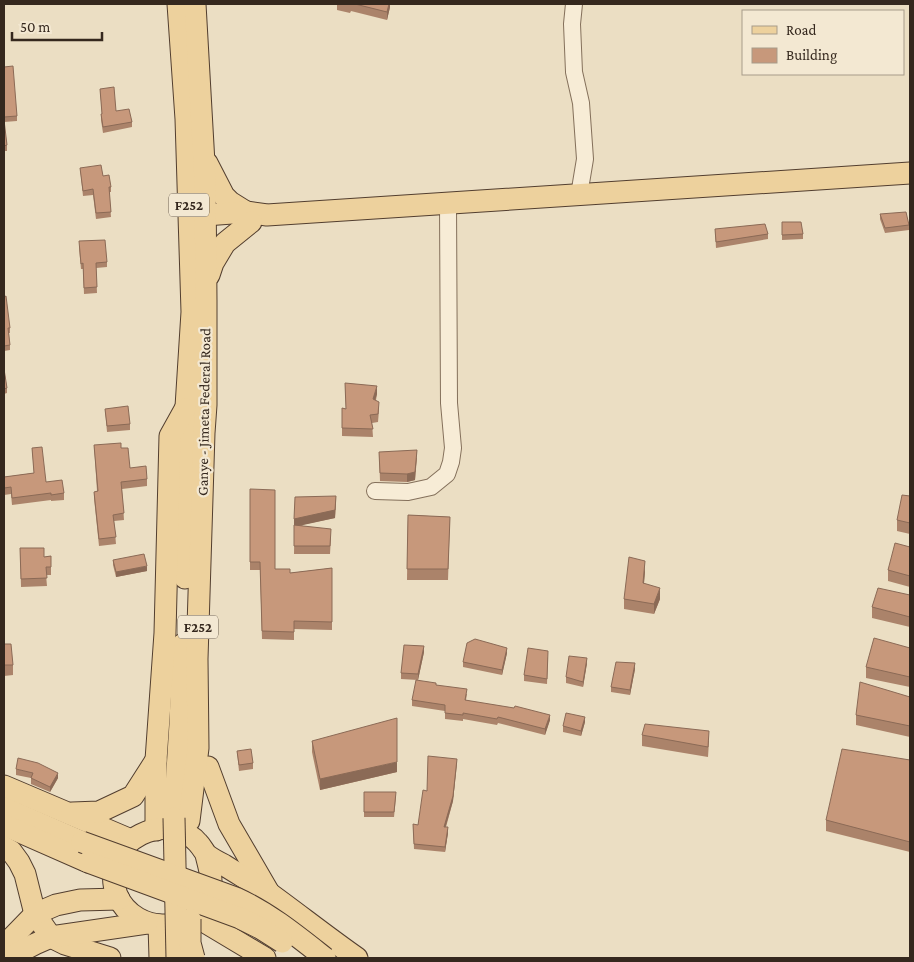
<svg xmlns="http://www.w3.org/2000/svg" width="914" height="962" viewBox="0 0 914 962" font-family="'Crimson Pro',serif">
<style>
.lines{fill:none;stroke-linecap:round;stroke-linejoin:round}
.minor-casing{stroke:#84705b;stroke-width:18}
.major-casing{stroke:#523e2f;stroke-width:23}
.minor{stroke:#f7ecd6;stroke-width:16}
.major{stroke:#edd19d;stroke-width:21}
.major-bridge-casing{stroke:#523e2f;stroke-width:23;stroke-linecap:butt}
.major-bridge{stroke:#edd19d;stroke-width:21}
.wall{fill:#ab836a}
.shaded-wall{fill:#8b6a56}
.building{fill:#c7987b;stroke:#8b6a56}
.labels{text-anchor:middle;stroke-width:4.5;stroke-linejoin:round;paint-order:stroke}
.shield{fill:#f3e8d2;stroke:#6e6254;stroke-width:1}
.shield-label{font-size:14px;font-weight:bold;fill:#35281e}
.street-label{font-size:15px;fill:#35281e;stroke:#f3e8d2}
</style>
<rect width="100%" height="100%" fill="#ebdec3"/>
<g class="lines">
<defs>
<g id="minor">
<path d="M574,4L572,24L574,72L581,103L585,159L579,195"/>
<path d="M375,491L408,492L431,487L447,474L451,462L453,448L449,403L448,203"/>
</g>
<g id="major">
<path d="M178,4L186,119L192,312L186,407L187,503L185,578"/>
<path d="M207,163L224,196L230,202L246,212"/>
<path d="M205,215L246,212L267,215L910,173"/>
<path d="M209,275L213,263L225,243L251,222"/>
<path d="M208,767L229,824L268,891"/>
<path d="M4,786L131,840"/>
<path d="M4,808L82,842"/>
<path d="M72,813L99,812L133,796L156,760"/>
<path d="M174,818L180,724L183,644"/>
<path d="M189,821L198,748L197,659L204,433L206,405V300L205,181L195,4"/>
<path d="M4,825L88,862"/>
<path d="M156,830V760L165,633L170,436L185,409"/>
<path d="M4,847L11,851L19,862L25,874L35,914L51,937L65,944L110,958"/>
<path d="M206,855C208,863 212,876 211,885C210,893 205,902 199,908C164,948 98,911 117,860C125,838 153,824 176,830C184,832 193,837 198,843C202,847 204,852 207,855C212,859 218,862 224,865C238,874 254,883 269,893C298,914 327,937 357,958"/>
<path d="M193,915L265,958"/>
<path d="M159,925L160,958"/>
<path d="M4,946L35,914L56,905L80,900L119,899"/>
<path d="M8,958L35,944L51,937L147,923"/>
</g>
</defs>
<use href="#minor" class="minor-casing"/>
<use href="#major" class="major-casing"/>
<use href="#minor" class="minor"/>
<use href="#major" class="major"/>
<defs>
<g id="major-bridge">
<path d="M174,818L177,958"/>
<path d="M82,842L236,898C269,913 297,936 325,958"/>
<path d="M88,862L240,918L260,928L282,942"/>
<path d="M190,919V943L194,958"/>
</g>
</defs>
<use href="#major-bridge" class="major-bridge-casing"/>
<use href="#major-bridge" class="major-bridge"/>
</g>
<g class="wall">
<path d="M337,4H390V7L387,20L351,11L350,13L337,10Z"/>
<path d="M4,67L17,116V121L4,122L7,145V151H4Z"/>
<path d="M100,89L116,111L132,122V127L103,133L101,120V114H102Z"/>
<path d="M80,168L103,176L111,187V192H109L111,217L96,219L93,195L83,196Z"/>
<path d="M880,214L909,225V230L885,233L880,219Z"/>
<path d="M782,222L803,234V239L782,240Z"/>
<path d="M715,229L768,234V239L716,248Z"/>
<path d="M79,247L107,262V267L96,268L97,293L84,294L83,269H81Z"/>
<path d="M4,297L10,328V333H9L10,345V350L4,351Z"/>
<path d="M4,369L7,388V393L4,394Z"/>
<path d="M345,383L377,394L376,400L379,410L378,422L372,423L373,437L342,436V408L346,409Z"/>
<path d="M105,409L130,424V430L107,432Z"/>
<path d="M94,445L121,448L130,468L147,479V486L122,489L124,520L114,521L116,544L99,546L94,498V492L97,491Z"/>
<path d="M32,448L46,482L64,493V500L51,501V500L12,505L11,494L4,495V477L34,473Z"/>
<path d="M379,452L417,458L415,480L407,482L380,481Z"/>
<path d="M910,469V484H909V473Z"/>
<path d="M250,489L275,569L290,573L332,568V630L294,629V640L262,639L260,570H250Z"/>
<path d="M910,496V534L897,531V520Z"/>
<path d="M295,497L336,504L335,518L301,525L331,537L330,554H294Z"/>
<path d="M408,515L450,517L448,580H407Z"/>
<path d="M910,547V587L888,581V570Z"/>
<path d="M20,548L44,557L51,556V575H46L47,586L21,587Z"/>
<path d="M113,560L147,571L116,577L113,565Z"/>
<path d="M645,571L644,583L660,599L654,614L624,609V599Z"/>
<path d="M910,595V627L872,618V607Z"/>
<path d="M4,644L13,665V675L4,676Z"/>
<path d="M910,648V687L866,678V667Z"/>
<path d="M424,652L418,680L401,679V673Z"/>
<path d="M507,653L502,675L463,667V662Z"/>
<path d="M548,657L547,684L524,681V675Z"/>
<path d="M587,663L583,687L566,683V677Z"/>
<path d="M635,669L630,695L611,692V687Z"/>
<path d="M436,685L467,694L466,700L550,720L545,735L498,723L497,725L463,719V721L445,719V711L412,706V700Z"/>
<path d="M910,697V737L856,725V715Z"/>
<path d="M585,722L581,736L563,732V726Z"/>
<path d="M642,735L709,741L708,757L642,746Z"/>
<path d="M312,741L397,772L320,790L312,752Z"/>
<path d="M237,751L253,763V769L239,771Z"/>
<path d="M910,760V852L826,831V820Z"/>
<path d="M457,764L453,801L446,827L448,833L445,852L414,849L413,824L418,825L427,791Z"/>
<path d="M16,769L58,778L50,792L31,784V778L16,775Z"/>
<path d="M364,792L396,797L394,817H364Z"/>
</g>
<g class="shaded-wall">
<path d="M389,4H390V7L387,20V12Z"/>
<path d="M377,386V394L373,407V399Z"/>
<path d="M417,450L415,480L407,482V474Z"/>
<path d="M336,496L335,518L294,527V519Z"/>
<path d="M645,561V571L643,594V583Z"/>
<path d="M147,566V571L116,577V572Z"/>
<path d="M660,588V599L654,614V604Z"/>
<path d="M424,646V652L418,680V674Z"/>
<path d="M507,648V653L502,675V670Z"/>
<path d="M587,658V663L583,687V682Z"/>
<path d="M635,663V669L630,695V690Z"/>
<path d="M550,715V720L545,735V729Z"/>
<path d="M585,717V722L581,736V731Z"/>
<path d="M457,759L453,801L444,832V827Z"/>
<path d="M397,762V772L320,790V779Z"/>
<path d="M58,773V778L50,792V787Z"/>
<path d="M448,827V833L445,852V847Z"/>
</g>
<g class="building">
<path d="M355,4H389L387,12Z"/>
<path d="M13,66L17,116L4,117V67Z"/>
<path d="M114,87L116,111L129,109L132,122L103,127L101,114H102L100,89Z"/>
<path d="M4,120L7,145L4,146Z"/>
<path d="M101,165L103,176L109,175L111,187H109L111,212L96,213L93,189L83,191L80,168Z"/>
<path d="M906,212L909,225L885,228L880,214Z"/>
<path d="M782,222H801L803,234L782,235Z"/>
<path d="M765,224L768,234L716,242L715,229Z"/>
<path d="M105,240L107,262L96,263L97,287L84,288L83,263L81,264L79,241Z"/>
<path d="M6,296L10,328H8L10,345L4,346V297Z"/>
<path d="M4,369L7,388L4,389Z"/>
<path d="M345,383L377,386L373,399L379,402L378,414L370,415L373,429L342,428V408L346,409Z"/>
<path d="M128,406L130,424L107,426L105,409Z"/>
<path d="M121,443V448H128L130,468L146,466L147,479L121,482L124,513L113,515L116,537L99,539L94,492L98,491L94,445Z"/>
<path d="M42,447L46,482L62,480L64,493L51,495V493L12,498L11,487L4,488V477L34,473L32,448Z"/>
<path d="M417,450L415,472L407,474L380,473L379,452Z"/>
<path d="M250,489L275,490V569H290V573L332,568V622L294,621V632L262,631L260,562H250Z"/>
<path d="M902,495L910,496V523L897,520Z"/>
<path d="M336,496L335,510L294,519L295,497Z"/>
<path d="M408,515L450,517L448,569H407Z"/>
<path d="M294,525L331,529L330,546H294Z"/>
<path d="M895,543L910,547V576L888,570Z"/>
<path d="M20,548H44V557L51,556V567H46L47,578L21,579Z"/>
<path d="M144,554L147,566L116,572L113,560Z"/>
<path d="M629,557L645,561L643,583L660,588L654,604L624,599Z"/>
<path d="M878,588L910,595V617L872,607Z"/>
<path d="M874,638L910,648V677L866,667Z"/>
<path d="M475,639L507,648L502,670L463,662L467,643Z"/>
<path d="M4,644H11L13,665H4Z"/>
<path d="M404,645L424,646L418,674L401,673Z"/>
<path d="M528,648L548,651L547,679L524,675Z"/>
<path d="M569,656L587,658L583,682L566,677Z"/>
<path d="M616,662L635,663L630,690L611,687Z"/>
<path d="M416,680L436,683V685L467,689L465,700L514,708L515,706L550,715L545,729L498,717L497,719L463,713V715L445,713V705L412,700Z"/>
<path d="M860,682L910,697V726L856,715Z"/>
<path d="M566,713L585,717L581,731L563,726Z"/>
<path d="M397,718V762L320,779L312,741Z"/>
<path d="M645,724L709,731L708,747L642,735Z"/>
<path d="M251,749L253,763L239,765L237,751Z"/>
<path d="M842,749L910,760V842L826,820Z"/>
<path d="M428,756L457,759L453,796L444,827H448L445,847L414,844L413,824L418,825L423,790L427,791Z"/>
<path d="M18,758L38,763L58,773L50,787L31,778L33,773L16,769Z"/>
<path d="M364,792H396L394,812H364Z"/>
</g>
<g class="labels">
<g class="shield">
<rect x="169" y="193.5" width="40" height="23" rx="4"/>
<rect x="178" y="615.5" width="40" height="23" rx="4"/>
</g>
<g class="shield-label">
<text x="189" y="210">F252</text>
<text x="198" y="632">F252</text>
</g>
<g class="street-label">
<text transform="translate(204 412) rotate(-89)" y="5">Ganye - Jimeta Federal Road</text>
</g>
</g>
<rect width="914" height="962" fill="none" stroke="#35281e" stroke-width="10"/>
<rect x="742" y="10" width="162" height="65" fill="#f3e8d2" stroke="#a79b8a"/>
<rect x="752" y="26" width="25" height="8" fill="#edd19d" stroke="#a79b8a"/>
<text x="786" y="35" font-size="15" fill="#35281e">Road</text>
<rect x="752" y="48" width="25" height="15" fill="#c7987b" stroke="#a79b8a"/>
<text x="786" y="60" font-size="15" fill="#35281e">Building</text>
<path d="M12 32v8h90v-8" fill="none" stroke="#35281e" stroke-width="2.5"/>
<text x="20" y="32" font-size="15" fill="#35281e" stroke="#f3e8d2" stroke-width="4" paint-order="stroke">50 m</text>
</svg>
